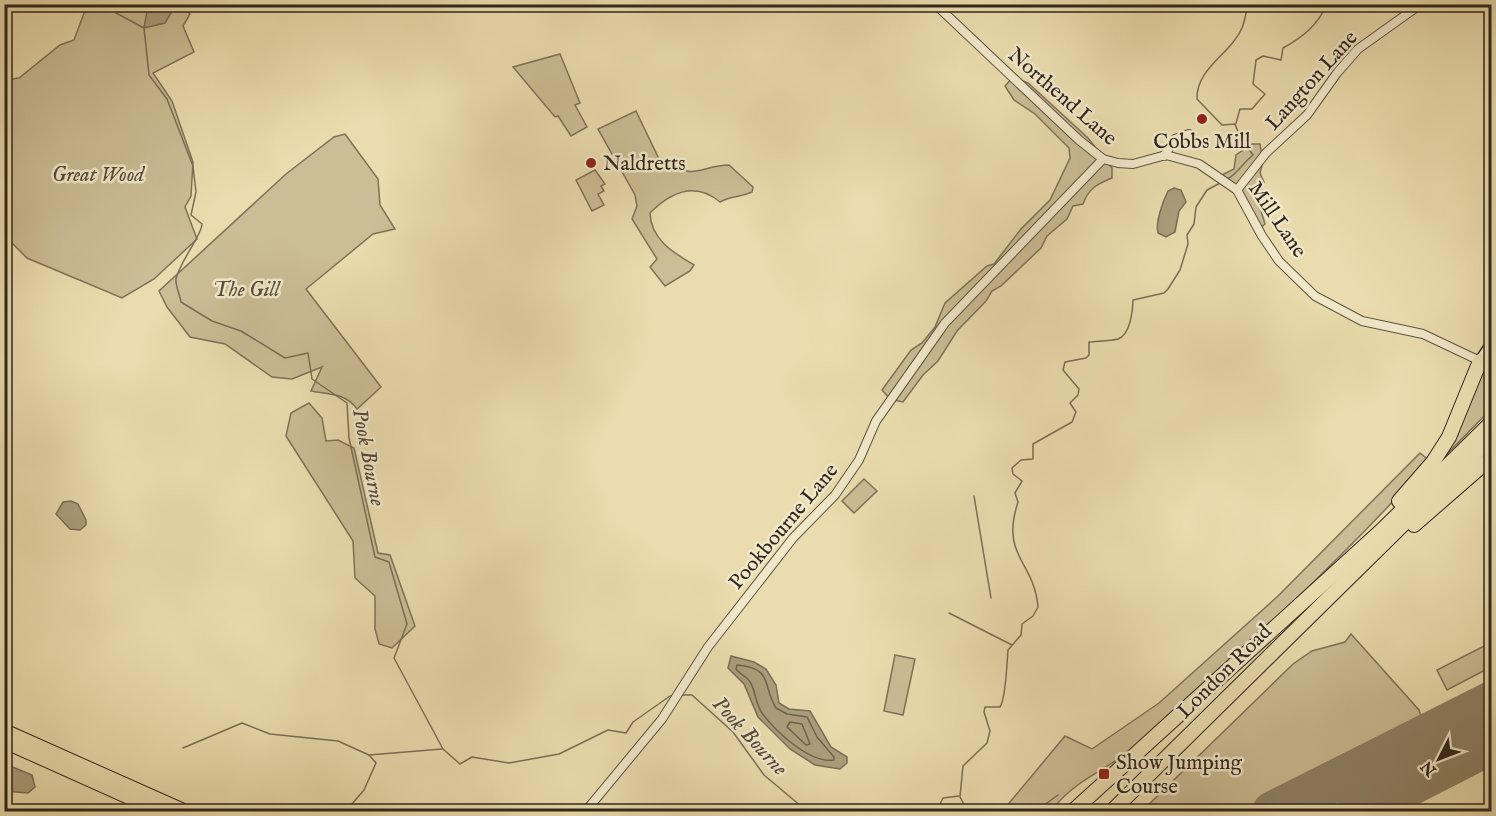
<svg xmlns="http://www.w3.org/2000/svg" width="1496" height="816" viewBox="0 0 1496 816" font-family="'IM FELL English',serif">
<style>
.green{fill:#cbbd95;stroke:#7e7258;stroke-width:1.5}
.water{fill:#ab9e7c;stroke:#7a6e56;stroke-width:1.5}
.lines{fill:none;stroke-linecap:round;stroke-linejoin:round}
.shore{stroke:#6e624c;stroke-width:1.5}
.stream{stroke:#7a6e56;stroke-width:1.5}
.runway{stroke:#8e8165;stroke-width:42}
.street-casing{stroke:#5f5440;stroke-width:10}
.secondary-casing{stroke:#31261c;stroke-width:13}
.primary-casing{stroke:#31261c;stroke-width:14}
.highway-casing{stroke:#31261c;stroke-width:16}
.street{stroke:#f1e8ca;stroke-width:8}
.secondary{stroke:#f1e8ca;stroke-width:10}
.primary{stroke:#eadcae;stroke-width:12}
.highway{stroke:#eadcae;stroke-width:14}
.poi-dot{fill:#8f2418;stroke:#f1e8ca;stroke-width:2}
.labels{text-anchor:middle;stroke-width:5;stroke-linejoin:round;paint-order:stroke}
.street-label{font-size:21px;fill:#31261c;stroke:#f1e8ca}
.poi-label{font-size:21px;fill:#31261c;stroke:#f1e8ca;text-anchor:start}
.park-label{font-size:21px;font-style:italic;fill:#584c3a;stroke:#f1e8ca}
.water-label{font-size:22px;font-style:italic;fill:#564a39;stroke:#f1e8ca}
</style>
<rect width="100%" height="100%" fill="#eadcae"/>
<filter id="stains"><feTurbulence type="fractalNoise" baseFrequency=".00333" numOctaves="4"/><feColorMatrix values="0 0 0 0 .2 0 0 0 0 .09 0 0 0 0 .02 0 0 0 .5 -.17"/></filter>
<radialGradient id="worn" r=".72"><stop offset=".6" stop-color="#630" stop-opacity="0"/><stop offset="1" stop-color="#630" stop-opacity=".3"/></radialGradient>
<g class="green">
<path d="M87,5H184L190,14L183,26L194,52L153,73L172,101L193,162L191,196L185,207L197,239L154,279L122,298L27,258L5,236L4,80L19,78L60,45L74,40Z"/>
<path d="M560,54L580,103L575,105L587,127L571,136L558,116L555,117L513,67Z"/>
<path d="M1013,77L1028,83L1088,138L1112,168V178C1097,184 1089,188 1083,204L1073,206L1067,219L1047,236L1041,248L1001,286L992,291L986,301L957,331L938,361L923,375L903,402L890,399L882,390L911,350L922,343L935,327L945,303L987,266L994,264L1021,229L1050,200L1070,158L1069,148L1035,114L1014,100L1005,86Z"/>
<path d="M636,111L660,161L668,159C691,183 702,165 729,165L753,187L752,192C739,198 733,195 720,202C695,181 670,193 650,213C651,240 674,253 694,265L690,271L665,286L650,267L657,259L632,219L637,206L635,195L598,129Z"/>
<path d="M345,134L378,179L380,205L395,229L373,234L306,289L381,387L357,409C346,393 328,394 311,391L322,367L292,379L272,377L225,344L190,337L167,307L159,291L286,174L334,137Z"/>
<path d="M1252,144H1260L1263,162L1260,173L1264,182L1258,201L1265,224L1258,230L1238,192L1218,177L1234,169L1236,155Z"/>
<path d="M595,170L605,184L601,186L604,191L598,194L604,205L592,211L576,180Z"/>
<path d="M1491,368V409L1446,455L1481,371Z"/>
<path d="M309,403L322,418L326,441L338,440L354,448L378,553L390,555L415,626L392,648L379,644L375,629V596L355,578L353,541L286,436L291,413Z"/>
<path d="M1420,453L1430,461C1340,562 1240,653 1139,743C1112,768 1081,776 1056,805L1057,811L994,812L1005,808L1065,736L1092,749L1159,703L1278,596Z"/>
<path d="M864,479L877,491L854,513L842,501Z"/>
<path d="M1351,634L1419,710L1427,733L1273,811H1142L1293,664L1312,651L1345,642Z"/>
<path d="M1488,644L1491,651V667L1447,690L1437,670Z"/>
<path d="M895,655L915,659L903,715L884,711Z"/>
</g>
<g class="water">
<path d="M148,5H160L171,13L165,23L144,28Z"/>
<path d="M1174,188L1181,190L1186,202L1179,211L1175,232L1166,237L1158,233C1155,223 1163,201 1168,191Z"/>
<path d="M71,501L78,504L86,520V525L80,530L70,529L56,514L63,502Z"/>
<path d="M731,656L754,662L766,669L776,685L779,703L789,709L810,711L831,747L847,757V763L840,769L815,765L790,749L758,717L744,684L728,668Z"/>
<path d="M5,764L32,775L35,787L28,793L5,791Z"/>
</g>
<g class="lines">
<g class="shore">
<path d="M737,665C774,668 762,686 776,708L787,714L807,717L817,737L834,757V760C810,764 775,731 762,713C755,703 756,691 750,682C747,677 740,674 736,669Z"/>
<path d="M790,722L802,724L810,744L806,745L787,727Z"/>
</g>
<g class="stream">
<path d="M117,4L116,13L144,28L149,75L167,99L193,166L196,192L191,215L202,224C202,235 179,263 176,279C175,285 180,295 181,302L212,321L241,331L285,358L308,353L312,379L347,403L349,438L375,557L389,562L407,624L394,658L443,749L460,764L472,757L509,763L559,754L608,730L626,733L633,722L670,696H674"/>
<path d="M1236,123L1240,109H1252L1265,94L1253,84L1256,60L1263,56L1281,60L1283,48C1303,37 1318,25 1327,4"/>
<path d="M1235,124L1222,125L1197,99C1196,68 1231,54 1242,28C1245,21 1246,12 1248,4"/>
<path d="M1226,180C1237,174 1243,163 1253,155L1240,137L1235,124"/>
<path d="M974,496L991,598"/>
<path d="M949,613L1012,645"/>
<path d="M682,695H692L733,732L764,775L808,812"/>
<path d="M183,748L242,723L270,734L338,741L369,755"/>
<path d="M960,796L963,766L987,743L990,731L984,712L985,707H1000C1006,698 1007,661 1008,650L1021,635L1022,624L1033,616L1038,607C1034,560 1000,557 1018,502L1015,493L1022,481L1013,474L1012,468L1021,460L1033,459V444L1072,422L1076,412L1070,403L1078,395L1079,389L1063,370L1065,362L1086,358L1089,355V342C1098,341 1110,341 1118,339C1130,335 1133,311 1133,300L1164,293L1168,289L1180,270L1188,244L1187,235L1194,224L1196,207L1207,190L1222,182"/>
<path d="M960,797L968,812"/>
<path d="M345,812L364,790L376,763L369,755L442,749"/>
<path d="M936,812L943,798L959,796"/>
<path d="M1017,812L1037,810L1058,795"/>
</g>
<g class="runway">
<path d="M1273,812L1492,702"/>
<path d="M1357,812L1492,743"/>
</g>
<defs>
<g id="street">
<path d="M935,4L1079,140L1103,159L1118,163L1133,164L1166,155L1199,164L1237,190L1262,236L1279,261L1315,296L1362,321L1423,334L1480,361"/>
<path d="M1164,156L1175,139L1189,134"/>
<path d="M1237,190L1266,153L1307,115L1337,73L1358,49L1421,4"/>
<path d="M585,812L662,719L708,647L793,538L835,495L859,460L876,421L945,323L1103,159"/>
</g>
<path id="secondary" d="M1492,343L1480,361L1492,360"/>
<g id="primary">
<path d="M4,730L188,812"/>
<path d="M4,742L160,812"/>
</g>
<g id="highway">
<path d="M1399,501L1433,462L1449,437L1480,361"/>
<path d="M1414,525L1492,457"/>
<path d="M1072,812L1381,531L1492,422"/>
<path d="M1111,812L1492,437"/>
</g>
</defs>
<use href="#street" class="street-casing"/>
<use href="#secondary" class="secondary-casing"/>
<use href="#primary" class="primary-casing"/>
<use href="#highway" class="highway-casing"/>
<use href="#street" class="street"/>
<use href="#secondary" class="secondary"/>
<use href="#primary" class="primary"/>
<use href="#highway" class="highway"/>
</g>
<g class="poi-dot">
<circle cx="1202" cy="119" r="6"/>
<circle cx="591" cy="163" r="6"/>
<rect x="1098" y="768" width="12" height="12" rx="3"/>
</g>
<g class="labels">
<g class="street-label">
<text transform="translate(1311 80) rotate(-48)" y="7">Langton Lane</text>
<text transform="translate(1063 96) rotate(41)" y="7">Northend Lane</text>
<text transform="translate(1278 219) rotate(56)" y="7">Mill Lane</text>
<text transform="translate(783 526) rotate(-50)" y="7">Pookbourne Lane</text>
<text transform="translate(1224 671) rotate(-45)" y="7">London Road</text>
</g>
<g class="poi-label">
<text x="1202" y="148" text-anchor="middle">Cobbs Mill</text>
<text x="603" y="170">Naldretts</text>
<text x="1116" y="769">Show Jumping<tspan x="1116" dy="24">Course</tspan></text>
</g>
<g class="park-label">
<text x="98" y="181">Great Wood</text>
<text x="246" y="296">The Gill</text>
</g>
<g class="water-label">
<text transform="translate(370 457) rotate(79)" y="8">Pook Bourne</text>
<text transform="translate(751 735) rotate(47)" y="8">Pook Bourne</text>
</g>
</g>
<rect width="1496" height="816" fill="none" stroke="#eadcae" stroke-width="24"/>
<rect x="6" y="6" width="1484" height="804" fill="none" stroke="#31261c" stroke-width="3"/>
<rect x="12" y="12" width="1472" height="792" fill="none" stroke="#31261c" stroke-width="1.5"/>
<g transform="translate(1439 759) rotate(228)" stroke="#f1e8ca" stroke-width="4.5" paint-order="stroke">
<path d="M0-4.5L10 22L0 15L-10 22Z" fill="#31261c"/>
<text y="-9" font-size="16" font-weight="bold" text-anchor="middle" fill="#31261c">N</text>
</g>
<rect width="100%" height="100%" filter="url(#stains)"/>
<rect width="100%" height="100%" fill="url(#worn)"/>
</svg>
